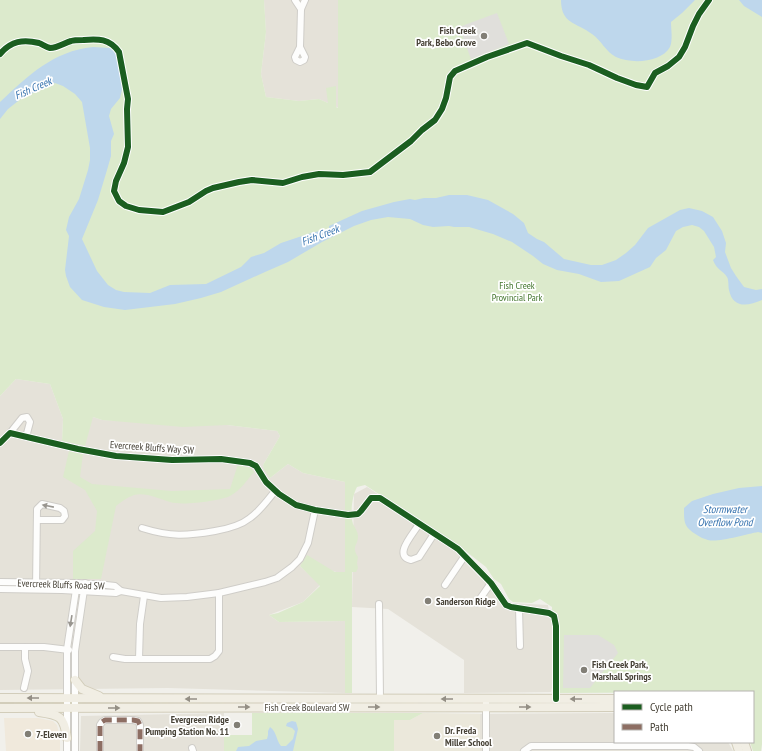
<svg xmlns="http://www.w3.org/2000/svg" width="762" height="751" viewBox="0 0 762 751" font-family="'PT Sans Narrow',sans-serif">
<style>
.residential{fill:#e5e2d9}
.commercial{fill:#f0e9dc}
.education{fill:#ebe8db}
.green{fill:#dceacc}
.parking{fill:#e0dfdb}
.water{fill:#bed7ec}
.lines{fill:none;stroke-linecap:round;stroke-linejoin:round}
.minor-casing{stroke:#cfcdc8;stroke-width:8}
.major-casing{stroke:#d2cdba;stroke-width:10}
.minor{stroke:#fdfdfc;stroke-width:6}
.major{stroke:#f1eee4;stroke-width:8}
.quiet{stroke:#8d6e63;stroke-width:5;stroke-dasharray:10 5;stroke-linecap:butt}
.cycleway-casing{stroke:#fff;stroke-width:8}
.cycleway{stroke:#1b5e20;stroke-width:6}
.oneway{fill:#999690}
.oneway2{fill:#948f85}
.poi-dot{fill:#827f76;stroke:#fff;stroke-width:1.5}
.labels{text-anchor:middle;stroke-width:3.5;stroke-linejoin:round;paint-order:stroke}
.poi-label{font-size:10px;font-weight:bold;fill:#474237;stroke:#fff;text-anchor:start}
.park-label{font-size:10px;fill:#43762d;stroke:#fff}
.street-label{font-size:10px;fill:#474237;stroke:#fff}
.water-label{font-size:11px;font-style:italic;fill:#3572ae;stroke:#fff}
</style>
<rect width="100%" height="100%" fill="#f1f0eb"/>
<g class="residential">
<path d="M264,0H338L339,108L319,99L299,101L266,97L261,74L266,32Z"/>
<path d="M16,379L50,384L63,419L62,440L93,417L102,420L227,425L277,431L280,436L263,465L270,478L288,464L303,473L345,482V572H336L304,561L300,566L320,585L303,602L269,615L279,622L345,621V693L168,688L0,690V396Z"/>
<path d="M367,487L459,547L496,584L509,603L548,605L549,612L552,621V688L551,692L464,693V660L388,609L352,607L354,494Z"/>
<path d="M224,713V751H80L81,716Z"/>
<path d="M615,713V742H728L733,751H480V714Z"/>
</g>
<path class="commercial" d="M4,718H38L53,721L57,725L60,738V751H6Z"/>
<path class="education" d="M423,713L480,714V751H394V720H410Z"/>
<g class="green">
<path d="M0,0H264L266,32L261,74L266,97L299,101L319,99L328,103L326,88L336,86V107L338,108V0H762V744L761,751H753L750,742H753V692L553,693L552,607L540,599L532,603L513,602L509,599L501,584L494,579L486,567L459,546L365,485L357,487C352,496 350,513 353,524C355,528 358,532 358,536C358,546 351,546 358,557L357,563L358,568L356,572H352V693H345V621L279,622L269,615L278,613L303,602L320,586L300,566L307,555L335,572H345V482L303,473L288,464L270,478L264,469L263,465L280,436L277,431L227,425L183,427L102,420L93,417L85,446L62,441L63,419L50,384L16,379L0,396Z"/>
<path d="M69,451L83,454L80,477L92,484L172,491L230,489L238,464L251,468L254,472C247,480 240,491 230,496C219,501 182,506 170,502C160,499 145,492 134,495C128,497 121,502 116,506L101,579H73V551L95,531L97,511L85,490L63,477Z"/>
<path d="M252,713H423L410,720H394V751H224V735H252Z"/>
</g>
<g class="parking">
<path d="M497,13L509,44L471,59L459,27Z"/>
<path d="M564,635H598L614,645L618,653L590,688H563Z"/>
</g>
<g class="water">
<path d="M561,0H695L682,13L671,22C671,29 673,40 670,47C661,63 631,64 616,57C606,52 601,40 592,34C576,22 561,24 561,0Z"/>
<path d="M739,0H762V17L744,6Z"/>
<path d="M93,47L110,48L118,54L124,81L120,98L111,109L109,116L114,134L111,141V156L107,170L98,200L82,239L97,271L108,285L116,290L124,292L150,293L170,285L206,284L241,267L251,257L264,253L281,243L311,233L324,230L327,231L329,229V226L362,211L394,202L410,199L415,200L424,198H436L449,195H467L488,200L513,214L524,223L528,233L537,239L544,242L564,259L591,265H602L616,260L626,253L635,245L648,228L680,210L689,208L702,211L713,217L722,231L726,243L725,252L731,268L736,276L744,287L756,290L762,289V300C748,306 733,309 729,290C728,286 729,280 727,277C723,270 717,271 713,260L716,257L714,247L704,231L699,227L692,225L683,227L676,231L666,250L656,258L650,267L619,281L601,282L579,274L557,270L543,264L533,256L512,242L493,234L469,227H454L449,226L433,227L423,225L410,219L388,217L371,220L354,226L322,242L288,262L265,272L221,292L201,298L175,304L125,310L104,307L82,300L70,287L66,276L65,270L69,236L66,230L69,217L79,199L88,170L90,160V148L82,102L75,94L63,86L55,83L22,98L8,109L0,119V102C28,76 53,51 93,47Z"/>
<path d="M762,486V533L758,532C747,534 717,543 708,540C704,539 700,537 697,535C684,527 684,523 684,508L692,501L713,494L739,488Z"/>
<path d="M292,721L296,722L298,729L293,751H236L238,747L249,746L256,741L267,739L268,735V731L270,727C277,732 276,740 281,746H286L293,739L295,731L292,728L286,726L287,723Z"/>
</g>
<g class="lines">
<defs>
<g id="minor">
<path d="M295,0L301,9"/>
<path d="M300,47L305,57L304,60L300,62L296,60L295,57L300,47L301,9L305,0"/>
<path d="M10,433L22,418L27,417L30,422L26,437"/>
<path d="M0,443L10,433L78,449L116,456L172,460L221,459L250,463L256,466L266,482L279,494L296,505L315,510L348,515L358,514L361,511L371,498H380L458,549L491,583L506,605L511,607L549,613L554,616L556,626V699"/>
<path d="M419,524C414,533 392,556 411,560L419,557L434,534"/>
<path d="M142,528C171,537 186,536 215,531C227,529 240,526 250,518C260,511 267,501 275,491"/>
<path d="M0,582L77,583L106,585L115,586L121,591L161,598L187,597L219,593L265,582L277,578L292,567L300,559L308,543L315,510"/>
<path d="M445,585L464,557"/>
<path d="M0,589L62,590L116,593L121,591"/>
<path d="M36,589L37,509L42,504L60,508L64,511L65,516L62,520H37"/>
<path d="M144,596L140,624L139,659H210L215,656L219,651V593"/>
<path d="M477,603L491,583"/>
<path d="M379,604L380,699"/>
<path d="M519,608L520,646"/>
<path d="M0,647H44L69,650"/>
<path d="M113,657L125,659H139"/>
<path d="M24,688L28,671L25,659V647"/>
<path d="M486,699V751"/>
<path d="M192,748L193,751"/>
<path d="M67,751V649L77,583"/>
<path d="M75,751V651L85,583"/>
<path d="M100,751V725L102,722L105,720H133L138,721L140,725V751"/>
<path d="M524,751L531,746H688L694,747L699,751"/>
</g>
<g id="major">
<path d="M75,680L82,689L99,696"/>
<path d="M0,698L615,699"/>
<path d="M0,708L615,707"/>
<path d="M39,712C60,715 64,716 67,738"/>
<path d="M736,742L739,751"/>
<path d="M744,742L747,751"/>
</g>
</defs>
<use href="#minor" class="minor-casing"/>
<use href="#major" class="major-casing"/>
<use href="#minor" class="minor"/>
<use href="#major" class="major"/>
<path class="quiet" d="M100,751V725L102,722L105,720H133L138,721L140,725V751"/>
<defs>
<g id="cycleway">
<path d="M0,54C11,41 23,39 39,43C42,44 46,47 50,48C58,48 64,43 71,41C74,40 79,40 83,40C98,39 109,38 119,52L128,99L127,109L128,147L124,163L116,181L114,191L119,201L126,206L139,210L163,212L189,202L206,191L213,188L239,182L252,180L283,183L302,177L319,174L343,175L370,172L411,141L422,130L435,120L442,109L446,98L450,77L455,71L487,57L527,43L561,56L589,65L617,78L636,85L647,87L655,73L668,66L679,57L685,47L693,26L699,14L709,0"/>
<path d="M0,443L10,433L78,449L116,456L172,460L221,459L250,463L256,466L266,482L279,494L296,505L315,510L348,515L358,514L361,511L371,498H380L458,549L491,583L506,605L511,607L549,613L554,616L556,626V699"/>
</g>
</defs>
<use href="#cycleway" class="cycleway-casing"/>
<use href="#cycleway" class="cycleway"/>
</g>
<defs><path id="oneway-solid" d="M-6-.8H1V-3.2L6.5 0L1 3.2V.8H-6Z"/></defs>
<g class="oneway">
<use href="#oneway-solid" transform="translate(48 506) rotate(-169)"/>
<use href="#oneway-solid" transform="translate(71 621) rotate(99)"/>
</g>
<g class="oneway2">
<use href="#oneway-solid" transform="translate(33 698) rotate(180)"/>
<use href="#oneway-solid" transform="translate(191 699) rotate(-180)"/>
<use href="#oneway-solid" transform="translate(447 699) rotate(-180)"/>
<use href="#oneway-solid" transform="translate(576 699) rotate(-180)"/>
<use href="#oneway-solid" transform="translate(244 707)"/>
<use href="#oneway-solid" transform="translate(374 707)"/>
<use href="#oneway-solid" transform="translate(525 707)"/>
<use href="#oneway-solid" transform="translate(114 708)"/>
</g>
<g class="poi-dot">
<circle cx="484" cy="36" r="4"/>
<circle cx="428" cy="601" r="4"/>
<circle cx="584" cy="670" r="4"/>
<circle cx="237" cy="725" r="4"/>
<circle cx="28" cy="734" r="4"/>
<circle cx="437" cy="736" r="4"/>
</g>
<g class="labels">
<g class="poi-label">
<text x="476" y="34" text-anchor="end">Fish Creek<tspan x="476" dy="12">Park, Bebo Grove</tspan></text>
<text x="436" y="605">Sanderson Ridge</text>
<text x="592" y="668">Fish Creek Park,<tspan x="592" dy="12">Marshall Springs</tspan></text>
<text x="229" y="723" text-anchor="end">Evergreen Ridge<tspan x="229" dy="12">Pumping Station No. 11</tspan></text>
<text x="445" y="734">Dr. Freda<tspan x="445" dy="12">Miller School</tspan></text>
<text x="36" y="738">7-Eleven</text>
</g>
<g class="park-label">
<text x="517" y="289">Fish Creek<tspan x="517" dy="12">Provincial Park</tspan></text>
</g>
<g class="street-label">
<text transform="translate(152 447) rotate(4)" y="4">Evercreek Bluffs Way SW</text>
<text transform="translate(61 584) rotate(2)" y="4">Evercreek Bluffs Road SW</text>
<text x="307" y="711">Fish Creek Boulevard SW</text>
</g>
<g class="water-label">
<text transform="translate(33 88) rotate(-24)" y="4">Fish Creek</text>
<text transform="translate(320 235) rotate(-21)" y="4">Fish Creek</text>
<text x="725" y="513">Stormwater<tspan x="725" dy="13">Overflow Pond</tspan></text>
</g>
</g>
<rect x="614" y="691" width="140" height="52" fill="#ffffff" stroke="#b5b3af"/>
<rect x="622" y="704" width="20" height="6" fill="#1b5e20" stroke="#b5b3af"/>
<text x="650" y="711" font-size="12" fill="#474237">Cycle path</text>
<rect x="622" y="724" width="20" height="6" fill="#8d6e63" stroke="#b5b3af"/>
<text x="650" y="731" font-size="12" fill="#474237">Path</text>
</svg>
